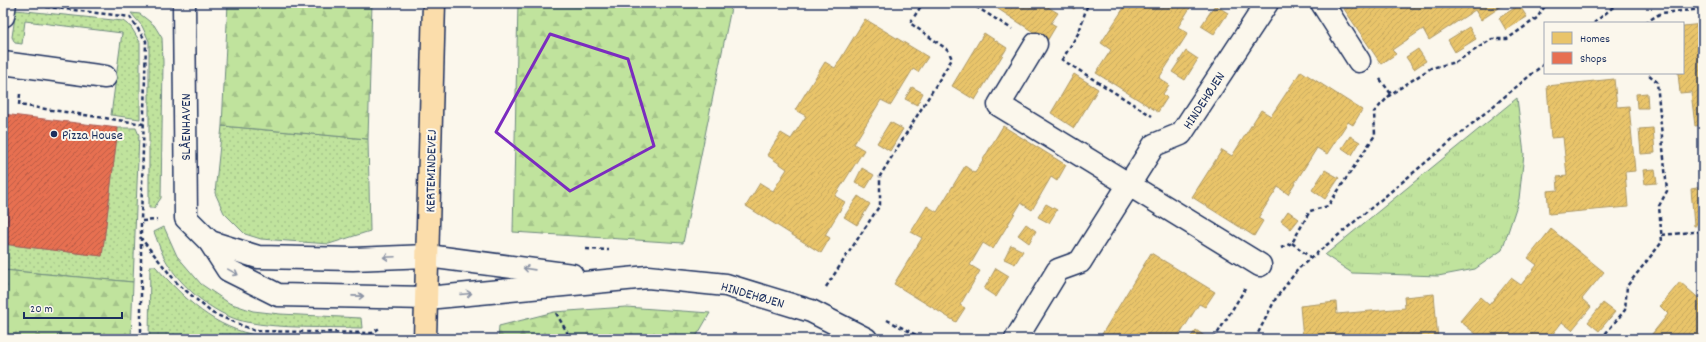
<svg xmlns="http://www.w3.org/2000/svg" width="1706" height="342" viewBox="0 0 1706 342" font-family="Dekko,sans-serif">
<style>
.grass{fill:url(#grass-dots);stroke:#6e897e}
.forest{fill:url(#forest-firs);stroke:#6e897e}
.park{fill:url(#park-tufts);stroke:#6e897e}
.homes{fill:url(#homes-hatch);stroke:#ab9766}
.shops{fill:url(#shops-hatch);stroke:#aa5c55}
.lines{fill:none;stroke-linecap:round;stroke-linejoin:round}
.minor-casing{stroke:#1b2f5e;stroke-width:25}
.major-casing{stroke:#1b2f5e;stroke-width:25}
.path{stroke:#1b2f5e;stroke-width:2.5;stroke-dasharray:4 3;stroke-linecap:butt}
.minor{stroke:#fbf7ec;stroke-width:22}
.major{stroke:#fbddab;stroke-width:22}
.oneway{stroke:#8b93a5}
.marked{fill:none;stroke:#7b2cbf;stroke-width:3;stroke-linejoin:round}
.poi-dot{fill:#1b2f5e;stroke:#fbf7ec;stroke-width:1.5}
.labels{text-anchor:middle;stroke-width:4;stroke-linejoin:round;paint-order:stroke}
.street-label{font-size:14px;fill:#1b2f5e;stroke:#fbf7ec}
.poi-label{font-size:14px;fill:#1b2f5e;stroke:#fbf7ec;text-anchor:start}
</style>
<defs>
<pattern id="grass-dots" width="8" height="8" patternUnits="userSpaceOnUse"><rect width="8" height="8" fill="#c0e39d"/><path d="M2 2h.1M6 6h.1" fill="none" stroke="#a4c38a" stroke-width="1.8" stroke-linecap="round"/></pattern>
<pattern id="forest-firs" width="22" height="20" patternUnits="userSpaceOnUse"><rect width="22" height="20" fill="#c0e39d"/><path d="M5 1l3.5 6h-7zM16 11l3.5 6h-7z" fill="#a4c38a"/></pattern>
<pattern id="park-tufts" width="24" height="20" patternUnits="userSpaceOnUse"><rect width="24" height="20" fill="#c0e39d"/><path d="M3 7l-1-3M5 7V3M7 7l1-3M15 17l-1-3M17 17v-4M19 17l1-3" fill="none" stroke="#a4c38a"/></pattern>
<pattern id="homes-hatch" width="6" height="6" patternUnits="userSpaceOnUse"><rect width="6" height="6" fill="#e9c46a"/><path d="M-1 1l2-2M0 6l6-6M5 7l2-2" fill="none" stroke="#c7a95e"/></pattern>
<pattern id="shops-hatch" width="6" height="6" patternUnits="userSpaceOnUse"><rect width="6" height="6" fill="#e76f51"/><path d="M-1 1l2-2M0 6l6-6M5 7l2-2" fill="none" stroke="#ba5c46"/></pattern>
</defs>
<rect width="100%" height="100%" fill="#fbf7ec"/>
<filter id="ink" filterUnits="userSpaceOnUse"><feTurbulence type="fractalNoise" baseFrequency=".025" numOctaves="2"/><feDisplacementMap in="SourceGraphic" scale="8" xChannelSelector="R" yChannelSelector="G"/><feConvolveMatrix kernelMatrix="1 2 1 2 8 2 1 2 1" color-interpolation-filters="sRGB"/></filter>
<g filter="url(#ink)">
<g class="grass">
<path d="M16,10L123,21L131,27L140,42V119L111,115L122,33L25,21L22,44L15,43L12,37Z"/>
<path d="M131,13L140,14L154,25L162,38L163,62L161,198L154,208H149V41L142,26Z"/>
<path d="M222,126L368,139L370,231L329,244L261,239L245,234L224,213L215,193Z"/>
<path d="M118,128H136L139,135L133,282L3,270V244L102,256Z"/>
<path d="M164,227L177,256L201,284L229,303L253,311L280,314L361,318L362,328C325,327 282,329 246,322C213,315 177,284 163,255C159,247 157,239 154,232Z"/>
<path d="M150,266H155C186,300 213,328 260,336C283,340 314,337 339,339H149Z"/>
</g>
<g class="forest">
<path d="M228,3H372L368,139L222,126Z"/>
<path d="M518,3H732L683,243L513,232Z"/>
<path d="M3,270L133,282L131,339H3Z"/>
<path d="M626,307L710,313L695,339H498L499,326L554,312Z"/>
</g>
<path class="park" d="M1517,98L1524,154L1519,199L1502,250L1475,269L1438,276L1352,273L1325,255Z"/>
<g class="homes">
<path d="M989,3H1050L1048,7L1058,13L1051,23L1056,26L1047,41Z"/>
<path d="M1065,3H1077L1074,9Z"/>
<path d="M1127,3H1193L1178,27L1188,33L1159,78L1169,85L1163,94L1167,98L1158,112L1096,73L1111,50L1101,43Z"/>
<path d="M1340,3H1505V4L1481,20L1475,10L1429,40L1423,29L1392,50L1396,54L1381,64Z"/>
<path d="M1215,5L1228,13L1214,34L1201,26Z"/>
<path d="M1519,5L1527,17L1506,30L1499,18Z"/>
<path d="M865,19L928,57L918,72L913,69L891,105L881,100L854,144L864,150L835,196L845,202L825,235L830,238L821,253L746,206L760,183L773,191L787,169L767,155L781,133L791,139L806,116L795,110L825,62L835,68Z"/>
<path d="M1703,24V125L1695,126L1691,92L1680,93L1678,73H1683V26Z"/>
<path d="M1469,27L1476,39L1455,52L1448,40Z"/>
<path d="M984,33L1007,48L975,100L952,86Z"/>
<path d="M1418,49L1426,61L1414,69L1406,57Z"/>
<path d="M1186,51L1198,59L1185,80L1172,72Z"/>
<path d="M1301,71L1362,110L1353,125L1348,122L1327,154L1317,148L1288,194L1278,187L1258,218L1263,221L1254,236L1192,197L1222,150L1232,156L1261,110L1271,116Z"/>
<path d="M1074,74L1098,89L1074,128L1051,113Z"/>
<path d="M1614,79L1617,107L1629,106L1635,171L1625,172L1628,207L1549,214L1547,191L1558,190L1557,177L1567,176L1563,137L1551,138L1547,86Z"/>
<path d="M912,87L923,93L917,105L905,99Z"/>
<path d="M1647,93L1648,108H1637L1636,94Z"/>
<path d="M890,122L903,129L890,151L877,143Z"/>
<path d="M1003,126L1066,165L1057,181L1051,177L1032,210L1021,203L993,249L983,243L970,265L980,271L960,305L965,308L956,322L894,284L922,238L911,232L927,206L937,212L965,166L975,173Z"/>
<path d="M1653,128L1655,153L1641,154L1639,129Z"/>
<path d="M1350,136L1360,142L1352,155L1342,148Z"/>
<path d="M1703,152V225L1694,226L1691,189L1702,187L1699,153Z"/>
<path d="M862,168L874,175L866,188L855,182Z"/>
<path d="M1655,169L1657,183L1645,184L1643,170Z"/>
<path d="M1325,170L1339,178L1325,199L1312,190Z"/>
<path d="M858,196L870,204L857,225L844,217Z"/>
<path d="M1046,204L1057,210L1049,223L1038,217Z"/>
<path d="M1288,211L1299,219L1291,229L1281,221Z"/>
<path d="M1026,224L1036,231L1029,243L1018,235Z"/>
<path d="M1551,229L1604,272L1582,299L1591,307L1572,330L1562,322L1549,339H1482L1460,321L1480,297L1489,305L1511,278L1521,285L1537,265L1528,258Z"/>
<path d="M1011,245L1023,251L1015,264L1004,259Z"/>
<path d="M1151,253L1215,292L1205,307L1199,304L1177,339H1099Z"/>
<path d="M996,268L1009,276L996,297L984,289Z"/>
<path d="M1680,282L1703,302V339H1648L1668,314L1660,306Z"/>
<path d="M1434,294L1438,339H1303L1300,306L1336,302L1337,314L1405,308L1404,297Z"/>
<path d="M1603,303L1615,312L1599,331L1588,322Z"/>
<path d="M1196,330L1206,337L1204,339H1189Z"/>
<path d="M1579,334L1585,339H1574Z"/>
</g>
<path class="shops" d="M3,114L118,128L102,256L3,244Z"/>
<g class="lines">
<defs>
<g id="minor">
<path d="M184,3L186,218L210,242L228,270L278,295L427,298L648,277L726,285L811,311L866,339"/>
<path d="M1322,3L1359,61"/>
<path d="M3,16L5,3"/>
<path d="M1036,44L999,105L1260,265"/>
<path d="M3,63L105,77"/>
<path d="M210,242L258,257L353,259L428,256L572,275"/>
<path d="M1016,339L1058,270L1080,262L1154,145L1181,134L1267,3"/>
</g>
<path id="major" d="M425,339L434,3"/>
</defs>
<use href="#minor" class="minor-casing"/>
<use href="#major" class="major-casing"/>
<g class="path">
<path d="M970,3L1012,29"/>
<path d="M32,5L130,17L146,41L141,221"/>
<path d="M1594,23L1618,3"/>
<path d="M1645,23L1661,13L1703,9"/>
<path d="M1061,59L1152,116"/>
<path d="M1062,60L1079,32L1088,3"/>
<path d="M1380,79L1391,94"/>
<path d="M20,94L19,105L144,124"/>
<path d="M1662,235L1703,231"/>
<path d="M140,237L177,283L212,313L255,331L372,333L381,327"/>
<path d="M1292,243L1311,258"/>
<path d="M1281,248L1292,243L1310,211L1328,206L1375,135L1374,112L1391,94L1431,68L1456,62L1492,39H1507L1537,18L1547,3"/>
<path d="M586,249L609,250"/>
<path d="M826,287L880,205V176L952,59L948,50L910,23L923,3"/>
<path d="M556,313L571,339"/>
<path d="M887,320L924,339"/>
<path d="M141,339V221L157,220"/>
<path d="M1214,339L1245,289"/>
<path d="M1255,339L1276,298L1299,268L1545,63"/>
<path d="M1601,339L1625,310L1627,286L1662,242L1659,206L1667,191L1657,82L1647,73"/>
</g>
<use href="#minor" class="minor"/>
<use href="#major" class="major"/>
</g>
<defs><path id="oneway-shaft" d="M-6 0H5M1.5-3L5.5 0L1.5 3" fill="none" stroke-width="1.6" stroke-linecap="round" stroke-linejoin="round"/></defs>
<g class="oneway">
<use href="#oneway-shaft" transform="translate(389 257) rotate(177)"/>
<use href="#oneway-shaft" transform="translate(529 269) rotate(-172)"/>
<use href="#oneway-shaft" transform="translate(233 272) rotate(29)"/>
<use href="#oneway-shaft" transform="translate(466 294) rotate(-5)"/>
<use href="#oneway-shaft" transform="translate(358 296) rotate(1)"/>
</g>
</g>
<path class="marked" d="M550,34L628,59L654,146L570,191L496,132Z"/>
<circle class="poi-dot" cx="54" cy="134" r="4"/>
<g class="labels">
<g class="street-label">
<text transform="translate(1203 100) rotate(-57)" y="5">HINDEHØJEN</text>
<text transform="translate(185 127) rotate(-90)" y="5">SLÅENHAVEN</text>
<text transform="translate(430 171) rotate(-89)" y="5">KERTEMINDEVEJ</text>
<text transform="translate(753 294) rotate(16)" y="5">HINDEHØJEN</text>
</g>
<g class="poi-label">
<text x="62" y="139">Pizza House</text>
</g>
</g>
<rect width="1706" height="342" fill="none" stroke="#fbf7ec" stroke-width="16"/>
<rect x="8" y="8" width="1690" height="326" fill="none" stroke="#1b2f5e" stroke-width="1.5" filter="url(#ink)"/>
<rect x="1544" y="22" width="140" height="52" fill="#fbf7ec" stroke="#a1a7b3"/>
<rect x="1552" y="32" width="20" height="12" fill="#e9c46a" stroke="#a1a7b3"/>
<text x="1580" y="42" font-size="12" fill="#1b2f5e">Homes</text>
<rect x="1552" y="52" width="20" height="12" fill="#e76f51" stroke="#a1a7b3"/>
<text x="1580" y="62" font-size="12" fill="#1b2f5e">Shops</text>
<path d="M24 312v6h98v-6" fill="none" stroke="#1b2f5e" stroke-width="2"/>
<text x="30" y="312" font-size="12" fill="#1b2f5e" stroke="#fbf7ec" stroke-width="3" paint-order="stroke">20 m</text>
</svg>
